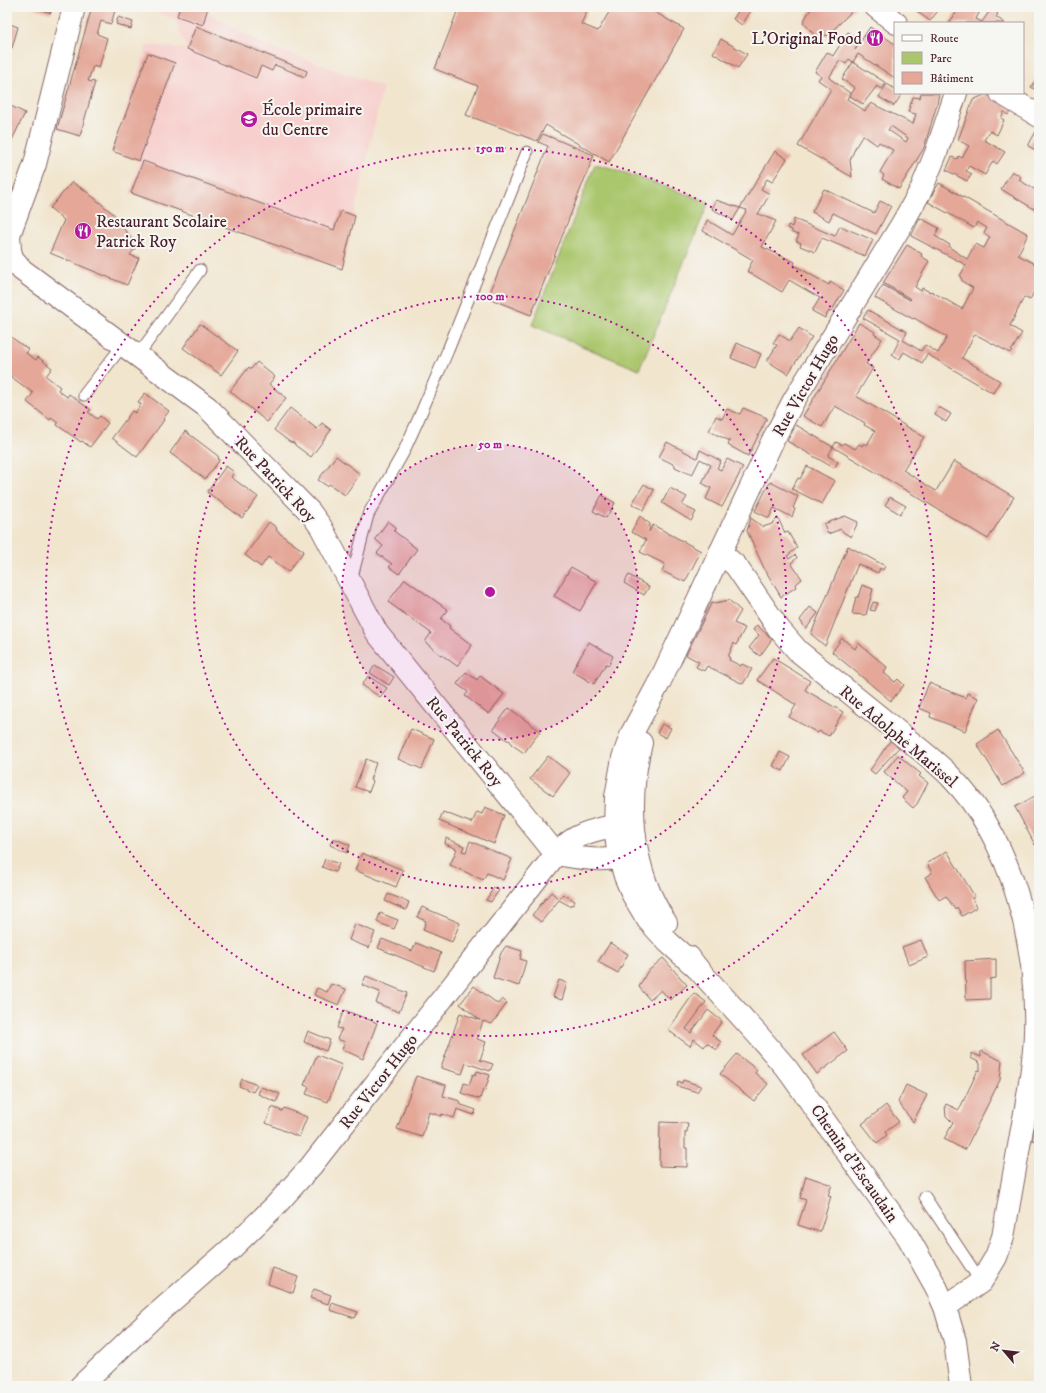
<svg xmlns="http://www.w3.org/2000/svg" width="1046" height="1393" viewBox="0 0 1046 1393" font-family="'IM FELL DW Pica',serif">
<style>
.built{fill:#f7d0cd}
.green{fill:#abc76e;stroke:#7a734c}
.building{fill:#e4a798;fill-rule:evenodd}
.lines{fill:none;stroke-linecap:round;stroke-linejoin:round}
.lane-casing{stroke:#846464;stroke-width:13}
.street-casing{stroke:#846464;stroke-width:24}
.secondary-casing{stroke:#846464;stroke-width:24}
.primary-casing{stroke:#846464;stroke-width:24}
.lane{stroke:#fff;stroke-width:11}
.street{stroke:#fff;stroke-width:22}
.secondary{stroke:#fff;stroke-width:22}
.primary{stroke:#fff;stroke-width:22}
.ring{fill:none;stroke:#b5179e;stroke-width:2;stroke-dasharray:2 4}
.labels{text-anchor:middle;stroke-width:4;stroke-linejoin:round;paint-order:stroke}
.poi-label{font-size:17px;fill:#4a1f2b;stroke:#f6f6f2;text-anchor:start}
.street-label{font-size:17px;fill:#4a1f2b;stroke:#f6f6f2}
.centre{fill:#b5179e;stroke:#f6f6f2;stroke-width:2}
.ring-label{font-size:12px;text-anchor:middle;font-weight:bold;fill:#b5179e;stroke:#f6f6f2;stroke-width:4;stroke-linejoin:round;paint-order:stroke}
</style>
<rect width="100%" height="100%" fill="#f6f6f2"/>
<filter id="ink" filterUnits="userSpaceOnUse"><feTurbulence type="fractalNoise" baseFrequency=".025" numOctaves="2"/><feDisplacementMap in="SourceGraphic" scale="8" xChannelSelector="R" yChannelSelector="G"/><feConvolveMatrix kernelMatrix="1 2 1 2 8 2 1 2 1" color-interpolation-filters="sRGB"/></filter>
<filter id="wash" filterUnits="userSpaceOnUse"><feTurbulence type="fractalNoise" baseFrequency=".012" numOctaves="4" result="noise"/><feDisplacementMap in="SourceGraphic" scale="16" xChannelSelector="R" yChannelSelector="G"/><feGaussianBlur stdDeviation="0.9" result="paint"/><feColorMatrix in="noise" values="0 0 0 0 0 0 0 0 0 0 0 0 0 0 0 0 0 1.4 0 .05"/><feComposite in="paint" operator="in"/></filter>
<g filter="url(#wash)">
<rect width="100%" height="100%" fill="#f1e5ce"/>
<path class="built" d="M146,7H210L209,13L261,43L383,87L342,269L131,193L139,161L112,151L147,45L187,49L175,20Z"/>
<path class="green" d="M595,164L611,168L709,202L639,370L532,325Z"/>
<g id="blocks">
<g class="building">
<path d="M32,7H52L51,13Z"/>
<path d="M92,7H116L111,24L101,21L97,34L107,38L99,68L93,66L88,81L95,82L80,136L57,129Z"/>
<path d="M180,7H208L203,25L177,16Z"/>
<path d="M459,7H589L581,24L598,31L612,7H646L684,29L609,162L546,125L537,141L466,115L478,86L435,69Z"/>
<path d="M741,7H753L742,25L733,19Z"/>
<path d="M812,7H856L827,36L821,33L817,38L803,22Z"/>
<path d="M911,7H941L930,21Z"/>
<path d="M960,7L965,11L967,7H982L976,19L982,22L991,9L998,14L996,17L1005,23H949Z"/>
<path d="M118,17L133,22L131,29L116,24Z"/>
<path d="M7,23L18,27L12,48L7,47Z"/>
<path d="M196,26L307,71L305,77L275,65L272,71L261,66L256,78L187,49Z"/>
<path d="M870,27L895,44V78L858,54L853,62L849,59L846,64L840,60L829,78L850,93L847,99L865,111L871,103L913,124L916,114L908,112L913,97L920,98L921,93H939L937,104L924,148L899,189L882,179L884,175L880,172L893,150L879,142L877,145L863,135L856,146L850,160L852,177L798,146L831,89L818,80L821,76L815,72L827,52L833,56L848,32L860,40L855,50ZM891,126L908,138L906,142L888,130Z"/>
<path d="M721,39L747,54L738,68L713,53Z"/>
<path d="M148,53L175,63L139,161L112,151Z"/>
<path d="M853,62L886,83L882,89L876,86L877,87H876L863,104L850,96L855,88L842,79Z"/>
<path d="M1039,75V92L1031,87Z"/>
<path d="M887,84L895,89V93L902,94L894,106L879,97Z"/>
<path d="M986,94L1012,110L1008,115L1004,112L1001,118L1004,120L997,135L990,131L984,140L1005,152L997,164L993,161L985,175L969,166L966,171L972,174L967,181L946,170L952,157L957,159L959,156L962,158L969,146L958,140L973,100Z"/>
<path d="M7,104L25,113L11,142L7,140Z"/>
<path d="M1039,126V152L1028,146Z"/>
<path d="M543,134L594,155L531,315L488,298L548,146L538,142Z"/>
<path d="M775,151L787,159L772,182L767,179L761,189L770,194L758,214L776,221L762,247L795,262L794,265L829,285L830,282L844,290L831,312L829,311L825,318L812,311L820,298L789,280L782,292L747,271L753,260L703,231L707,220L732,235L747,210L740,208Z"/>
<path d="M143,161L334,230L341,211L355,216L342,269L131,193Z"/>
<path d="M1012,171L1021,177L1019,180L1039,192V212L1001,189Z"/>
<path d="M72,182L87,192L116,216L112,220L124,229L137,246L130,255L139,258L127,285L50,253L64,220L50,208Z"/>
<path d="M939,183L1028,234L1018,255L1039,266V282L1030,300L1024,297L1010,326L1022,333L1010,353L975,334L962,358L1000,381L993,393L927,354L922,363L904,352L899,360L892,355L900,339L863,318L868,310L907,332L903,340L921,351L925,345L938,353L947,337L914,318L913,319L875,298L883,285L910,300L911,299L883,283L907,245L922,254L921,256L929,261L915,287L921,291L922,288L930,292L931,291L962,309L973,288L963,282L960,276L966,265L911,236L920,218L939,228L935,236L950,245L949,247L967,259L975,244L984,248L990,237L984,233L987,228L977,222L974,228L928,202Z"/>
<path d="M824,189L874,213L880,201L891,206L876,234L833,213L829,221L812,212Z"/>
<path d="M716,200L740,208L733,220L712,209Z"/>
<path d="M794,219L835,236L840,226L873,240L865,256L822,238L815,252L800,246L801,243L796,241L799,235L792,233V230L787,228L788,225L792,227Z"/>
<path d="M859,323L875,332L874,334L882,339L866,364L873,368L856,396L924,437L903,470L936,491L954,461L1014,497L988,539L833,447L836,442L842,445L844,443L855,449L859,444L862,446L864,443L867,445L875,431L864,425L865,423L835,406L822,427L803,416Z"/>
<path d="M200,324L238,351L221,375L183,348Z"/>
<path d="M799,328L812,337L788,374L767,361L777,345L773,343L779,334L790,341Z"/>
<path d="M7,334L29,350L26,353L36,360L38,357L52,368L46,376L60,387L58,390L67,397L69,394L91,410L88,412L97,419L100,416L108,423L90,447L82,441L81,442L57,425L58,423L51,418L50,420L27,402L33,393L10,376L11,375L7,372Z"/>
<path d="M737,343L761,354L755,368L731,358Z"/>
<path d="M257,362L275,377L269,384L286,398L267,422L230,391L249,367L251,369Z"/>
<path d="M145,393L169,411L163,419L164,420L137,457L112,438L132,411L135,413L141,404L138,402Z"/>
<path d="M939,407L951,414L946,422L935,415Z"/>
<path d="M290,408L317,429L322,423L331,430L311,457L295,445L294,443L290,442L274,430Z"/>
<path d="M743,408L767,418L748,456L728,445L730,441L709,431L716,416L722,419L727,409L740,414Z"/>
<path d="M796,425L833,447L828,456L838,462L834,468L787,441Z"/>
<path d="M185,431L218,456L219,461L205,479L170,453Z"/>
<path d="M667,442L697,458L700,450L721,461L717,468L721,470L727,459L743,467L722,507L706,499L711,488L702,483L711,465L700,459L692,475L675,467V465L659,457Z"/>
<path d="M336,456L360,474L345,495L329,484L327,486L318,480Z"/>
<path d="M226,466L234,472L231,477L258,497L242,518L207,492Z"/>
<path d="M807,466L835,481L822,504L792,489L798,478L800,479Z"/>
<path d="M770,482L798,496L793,508L795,509L792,517L774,508L769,518L755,511Z"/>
<path d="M644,484L654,490L644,510L632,504Z"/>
<path d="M670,488L687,497L682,505L696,512L691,521L662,503Z"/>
<path d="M602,495L615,503L606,518L593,511Z"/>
<path d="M890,497L906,506L900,514L885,505Z"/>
<path d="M640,516L650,524L649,532L653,525L701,551L685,582L662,571L665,564L640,552L646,540L631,532Z"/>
<path d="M845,516L858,522L851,537L843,532L841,529L828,534L824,524Z"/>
<path d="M751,518L763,527L772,524L778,518L785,533L788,532L797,548L787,556L789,559L795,555L797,557V558L791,563L802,579L795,585L796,587L781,597L764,568L747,531Z"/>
<path d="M388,521L397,528L394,531L417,549L399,574L389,567L392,564L377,553L383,546L375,539Z"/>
<path d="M269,522L277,528L276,530L288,540L304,551L288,572L268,557L261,567L245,555Z"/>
<path d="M848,546L885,566L883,570L880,568L878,573L858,564L825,646L811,634Z"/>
<path d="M571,567L597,582L580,611L554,596Z"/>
<path d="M629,575L649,587L644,595L624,583Z"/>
<path d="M405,579L448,610L441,619L450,626L449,628L472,645L457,666L442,655V656L425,642L431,633L388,602Z"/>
<path d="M862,585L873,589L866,615L852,614L856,597H858Z"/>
<path d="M729,600L741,611L734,623L745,628L736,645L734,643L728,657L730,658L729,660L741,666L742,664L752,669L743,684L707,666L704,671L696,667L699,662L686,655L712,602L715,603Z"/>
<path d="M873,602L878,603L875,611L870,610Z"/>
<path d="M810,607L818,613L806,629L800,620Z"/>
<path d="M757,625L772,639L760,656L749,648L759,635L753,630Z"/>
<path d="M842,638L855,649L858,643L887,667L884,673L895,682L898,679L904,685L891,701L832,652Z"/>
<path d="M589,642L613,656L609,665L606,664L594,684L572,671Z"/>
<path d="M773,658L810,681L805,690L843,712L829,736L819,731L818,733L789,717L796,705L757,680Z"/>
<path d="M375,665L394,677L389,685L370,673Z"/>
<path d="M466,672L477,680L480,676L504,694L489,714L465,696L468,692L457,684Z"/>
<path d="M368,676L387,688L380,697L362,685Z"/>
<path d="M929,683L966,698L967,693L978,698L965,731L930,717L931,713L919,708Z"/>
<path d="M509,708L540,731L524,753L511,744V742L509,740H507L493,729Z"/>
<path d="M662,724L671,728L666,738L657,733Z"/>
<path d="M411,729L434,739L422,769L398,759Z"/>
<path d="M998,730L1025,773L1003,786L977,744Z"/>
<path d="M893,737L902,744L875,774L870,770Z"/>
<path d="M780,752L790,757L783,771L773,766Z"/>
<path d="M898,755L921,774L919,776L928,783L917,804L913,808L902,798L907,792L884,772Z"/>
<path d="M548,756L570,773L553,796L530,779Z"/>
<path d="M366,759L376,763L370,780L373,781L369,792L355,787Z"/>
<path d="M1035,796L1039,802V843L1035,845L1015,807Z"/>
<path d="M485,807L504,815L494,844L439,821L443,812L472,823L477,812L482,814Z"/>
<path d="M333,838L350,845L347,853L330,845Z"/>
<path d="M446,838L464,846L462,851L466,852L470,841L512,859L503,880L487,873L483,880L450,865L457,849L445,844Z"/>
<path d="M947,851L975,897L972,898L977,907L962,916L957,907L955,909L946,896L939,900L925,877L932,873L927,863Z"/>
<path d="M362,853L403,870L396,887L355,870Z"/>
<path d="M325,859L339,864L335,872L322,867Z"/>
<path d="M494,887L499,890L491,902L486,900Z"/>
<path d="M551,892L559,899L563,894L575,901L573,905L571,904L570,906L559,900L541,922L532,915Z"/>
<path d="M388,894L409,902L406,910L385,901Z"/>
<path d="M422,907L460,923L452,942L423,930L426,921L417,917Z"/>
<path d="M380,913L398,920L394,929L377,922Z"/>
<path d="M355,924L375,932L369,948L349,940Z"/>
<path d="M382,939L412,951L416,943L441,953L434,971L378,948Z"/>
<path d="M921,940L928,957L909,965L902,947Z"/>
<path d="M610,943L628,954L618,973L598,962Z"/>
<path d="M506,946L522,951L520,959L526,961L519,986L493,978L501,953Z"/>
<path d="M663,958L687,985L670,1000L661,990L650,1000L639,987L647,972Z"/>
<path d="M996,959V978L990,979V999L966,1000L965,961Z"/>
<path d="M366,976L407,993L399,1012L376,1003L380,992L362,985Z"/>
<path d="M559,980L567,983L562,1000L553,997Z"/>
<path d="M331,984L346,989L339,1005L314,995L317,988L327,992Z"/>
<path d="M474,986L498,1004L502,999L507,1003L492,1024L483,1021L477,1039L486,1042L480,1060L493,1064L490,1071L466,1063L462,1074L441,1068L460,1013L480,1020L460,1004Z"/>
<path d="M694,993L706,1002L686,1029L691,1033L708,1010L722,1021L712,1035L721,1042L717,1050L707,1043L704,1047L694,1039L690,1046L668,1030Z"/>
<path d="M344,1010L377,1023L363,1059L342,1049L345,1042L337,1039L342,1029L337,1028Z"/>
<path d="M308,1031L330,1040L326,1051L304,1042Z"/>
<path d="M834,1032L848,1051L817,1074L803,1055Z"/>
<path d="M981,1051L1002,1061L1000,1080L965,1150L944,1139L953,1123L946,1116L945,1106L946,1104L959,1110L978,1070L980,1071V1063L971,1058V1053L981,1057Z"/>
<path d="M737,1054L757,1070L755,1073L768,1084L754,1101L720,1074Z"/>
<path d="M317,1055L342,1065L328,1102L306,1094L309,1087L304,1085Z"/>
<path d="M477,1071L490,1075L485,1090L483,1089L480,1099L461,1093L464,1083L469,1085L473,1074L475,1075Z"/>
<path d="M416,1076L446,1085L443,1096L460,1101L459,1104L476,1110L474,1115L457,1109L454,1118L442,1114L441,1116L429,1112L422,1137L397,1129Z"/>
<path d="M242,1079L257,1085L253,1092L239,1086Z"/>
<path d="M683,1080L701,1086L697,1092L677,1086L678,1081L682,1083Z"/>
<path d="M906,1085L927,1095L913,1122L898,1102Z"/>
<path d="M261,1087L280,1094L276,1102L258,1094Z"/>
<path d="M886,1105L899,1122L885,1132L887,1135L877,1143L862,1124Z"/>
<path d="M1038,1106H1039V1141L1032,1140Z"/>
<path d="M272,1107L282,1111L284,1108L307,1117L299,1137L266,1123Z"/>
<path d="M660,1122L688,1123L687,1132H685V1148H687V1167L659,1166Z"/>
<path d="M806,1176L832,1185L828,1195L831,1196L820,1232L798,1225L806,1200L800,1198Z"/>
<path d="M273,1268L298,1277L293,1293L268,1284Z"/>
<path d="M314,1289L331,1295L328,1304L310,1298Z"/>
<path d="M332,1303L358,1312L355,1318L330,1310Z"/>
</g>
</g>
</g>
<g filter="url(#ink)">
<use href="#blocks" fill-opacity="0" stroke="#846464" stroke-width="1"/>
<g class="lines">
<defs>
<g id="lane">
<path d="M138,355L200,270"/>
<path d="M84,395L123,345"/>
<path d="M351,581L368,515L403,453L418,420L448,350L527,152"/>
<path d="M925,1197L981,1282"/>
</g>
<g id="street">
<path d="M74,7L35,164L9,235L10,250L12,258L22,270L207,407L310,512L321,527L377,633L556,854"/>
<path d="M720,552L736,566L779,629L798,651C831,678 864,704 897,731C915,746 935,760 951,777C1014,842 1038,947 1035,1034C1034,1066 1028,1098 1022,1129C1016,1165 1009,1201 1003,1237L996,1257L981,1282L945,1307"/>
<path d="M81,1386L150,1320L233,1247L275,1206L311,1166L556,854C571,838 582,833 604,828C609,827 615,825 620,826C626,828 630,833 635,837C632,843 630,850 625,854C611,864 572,857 556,854"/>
</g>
<g id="secondary">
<path d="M641,743C626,803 631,871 666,923"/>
<path d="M689,957L697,968L758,1035L787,1069L908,1237L936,1287L945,1307L955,1341L961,1386"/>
<path d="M697,968L668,942L648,920L633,895L625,876L618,851L615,826L616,797L623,758L632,733L660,681L773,440L794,400L902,224L921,190L936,153L956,93"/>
</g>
<g id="primary">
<path d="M876,7L896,23"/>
<path d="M1001,93L1039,116"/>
</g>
</defs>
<use href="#lane" class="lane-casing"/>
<use href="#street" class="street-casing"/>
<use href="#secondary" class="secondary-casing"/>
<use href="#primary" class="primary-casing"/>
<use href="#lane" class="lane"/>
<use href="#street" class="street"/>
<use href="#secondary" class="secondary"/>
<use href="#primary" class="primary"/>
</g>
</g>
<circle cx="490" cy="592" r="148" fill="#b5179e" fill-opacity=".12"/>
<g class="ring">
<circle cx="490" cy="592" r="148"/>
<circle cx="490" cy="592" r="296"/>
<circle cx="490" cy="592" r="444"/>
</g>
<defs>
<symbol id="restaurant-disc" viewBox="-11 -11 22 22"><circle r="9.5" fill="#b5179e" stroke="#f6f6f2"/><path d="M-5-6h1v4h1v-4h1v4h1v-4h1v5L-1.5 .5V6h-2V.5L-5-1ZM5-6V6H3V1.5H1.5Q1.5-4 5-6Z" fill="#fff"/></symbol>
<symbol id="school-disc" viewBox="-11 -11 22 22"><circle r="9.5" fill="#b5179e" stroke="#f6f6f2"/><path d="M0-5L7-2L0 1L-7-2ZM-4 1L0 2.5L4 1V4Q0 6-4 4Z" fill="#fff"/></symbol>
</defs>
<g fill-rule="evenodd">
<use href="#restaurant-disc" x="865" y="28" width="20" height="20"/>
<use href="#school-disc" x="239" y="109" width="20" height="20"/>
<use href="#restaurant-disc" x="73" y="221" width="20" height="20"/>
</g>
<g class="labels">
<g class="poi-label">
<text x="862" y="44" text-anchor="end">L'Original Food</text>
<text x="262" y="115">École primaire<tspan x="262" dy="20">du Centre</tspan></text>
<text x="96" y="227">Restaurant Scolaire<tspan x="96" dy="20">Patrick Roy</tspan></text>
</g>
<g class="street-label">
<text transform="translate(805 385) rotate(-60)" y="6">Rue Victor Hugo</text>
<text transform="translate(276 479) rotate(47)" y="6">Rue Patrick Roy</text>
<text transform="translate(899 736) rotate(40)" y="6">Rue Adolphe Marissel</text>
<text transform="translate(465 741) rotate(51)" y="6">Rue Patrick Roy</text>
<text transform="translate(378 1081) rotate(-52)" y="6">Rue Victor Hugo</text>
<text transform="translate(855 1163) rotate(55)" y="6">Chemin d'Escaudain</text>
</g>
</g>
<circle cx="490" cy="592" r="6" class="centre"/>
<g class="ring-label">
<text x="490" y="152">150 m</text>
<text x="490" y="300">100 m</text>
<text x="490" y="448">50 m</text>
</g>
<rect width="1046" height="1393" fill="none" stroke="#f6f6f2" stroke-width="24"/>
<rect x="894" y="22" width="130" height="72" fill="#f6f6f2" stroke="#b1a0a2"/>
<rect x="902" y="35" width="20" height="6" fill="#ffffff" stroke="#b1a0a2"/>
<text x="930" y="42" font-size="12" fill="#4a1f2b">Route</text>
<rect x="902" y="52" width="20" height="12" fill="#abc76e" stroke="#b1a0a2"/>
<text x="930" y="62" font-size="12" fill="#4a1f2b">Parc</text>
<rect x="902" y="72" width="20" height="12" fill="#e4a798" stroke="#b1a0a2"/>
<text x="930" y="82" font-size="12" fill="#4a1f2b">Bâtiment</text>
<g transform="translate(1004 1351) rotate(298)" stroke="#f6f6f2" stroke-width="3" paint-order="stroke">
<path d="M0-3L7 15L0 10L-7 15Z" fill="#4a1f2b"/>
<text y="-6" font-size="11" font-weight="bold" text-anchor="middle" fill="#4a1f2b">N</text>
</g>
</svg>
